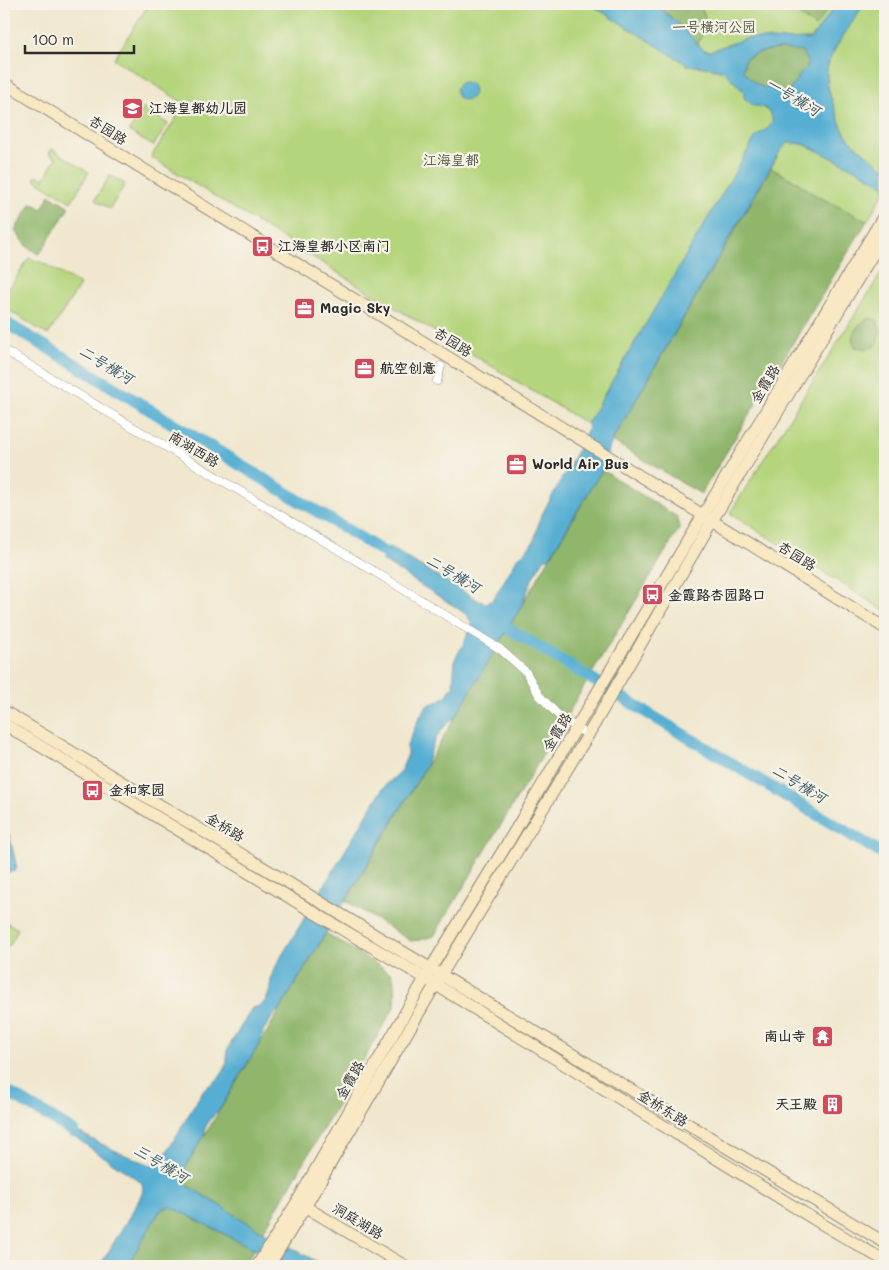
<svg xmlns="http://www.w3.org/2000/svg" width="889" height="1270" viewBox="0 0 889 1270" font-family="Mali,'LXGW WenKai TC',sans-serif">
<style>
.green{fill:#b5d57d;stroke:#708054}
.forest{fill:#90b66c;stroke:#5e704c}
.water{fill:#56afd3;stroke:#406d7f;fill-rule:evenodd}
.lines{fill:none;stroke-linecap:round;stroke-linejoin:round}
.river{stroke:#56afd3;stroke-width:12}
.street-casing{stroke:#8e897c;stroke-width:9}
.secondary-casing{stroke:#8e897c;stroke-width:13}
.street{stroke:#fff;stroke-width:8}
.secondary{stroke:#f8e8c3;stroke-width:11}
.labels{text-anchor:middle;stroke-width:4.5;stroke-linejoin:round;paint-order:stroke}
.park-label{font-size:14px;fill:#4e5640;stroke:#f7f3e8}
.poi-label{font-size:14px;font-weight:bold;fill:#2b2b2b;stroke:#f7f3e8;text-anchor:start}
.street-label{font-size:14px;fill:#2b2b2b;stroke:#f7f3e8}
.water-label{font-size:15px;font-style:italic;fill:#3a5966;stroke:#f7f3e8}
</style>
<rect width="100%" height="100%" fill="#f7f3e8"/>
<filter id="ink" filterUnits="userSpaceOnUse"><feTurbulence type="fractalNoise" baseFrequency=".02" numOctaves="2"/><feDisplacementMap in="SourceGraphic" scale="10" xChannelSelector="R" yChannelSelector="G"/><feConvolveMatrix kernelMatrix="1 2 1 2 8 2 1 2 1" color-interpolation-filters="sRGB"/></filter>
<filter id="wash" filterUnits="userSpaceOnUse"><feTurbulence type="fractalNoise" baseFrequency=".0096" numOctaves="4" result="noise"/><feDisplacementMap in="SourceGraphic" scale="20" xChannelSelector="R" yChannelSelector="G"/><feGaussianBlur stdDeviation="1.12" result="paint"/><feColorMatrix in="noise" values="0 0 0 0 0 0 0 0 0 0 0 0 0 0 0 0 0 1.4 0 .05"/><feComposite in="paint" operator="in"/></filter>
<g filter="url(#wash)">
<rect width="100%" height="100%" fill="#f0e7ce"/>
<g class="green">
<path d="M149,4H590L688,65L713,68L724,71L744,92L753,105C762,106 779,113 771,125C767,131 759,133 755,138L587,424L371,293L151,157L185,104L114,59Z"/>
<path d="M655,4H837L811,39L779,40L748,38L710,51L704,50L673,19Z"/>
<path d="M863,4H871L885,13V169C872,158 855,148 845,133C841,127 839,119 836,112C829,92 821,73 833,53C842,35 855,21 863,4Z"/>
<path d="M144,108L168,124L153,146L129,131Z"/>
<path d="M788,143H797L806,145L861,172L885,186V191L867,221L817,196L800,184L771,168L780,151Z"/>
<path d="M52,149L89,172L71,202L34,179L37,175L44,179L56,158L49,154Z"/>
<path d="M110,175L125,184L110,209L95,200Z"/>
<path d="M29,258L43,263L80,285L48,335L4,307V288L11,286Z"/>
<path d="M885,267V611L730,513Z"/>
<path d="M4,921L18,929L10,945L6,949L4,947Z"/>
</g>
<g class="forest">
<path d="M655,4H698C710,19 705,27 698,44Z"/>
<path d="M786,4H832L815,27L786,5Z"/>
<path d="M781,49L802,51L808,61L807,67L801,73L790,90L782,94L770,88H764L755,83L743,71L745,59C757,52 768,50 781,49Z"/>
<path d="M771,168L800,184L817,196L867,221L701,494L612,441Z"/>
<path d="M50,195L68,206V209L41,252L38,254L25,245L15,230L32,203L42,209Z"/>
<path d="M869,318L877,320L880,330L877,345L868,349L855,347C848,334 858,324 869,318Z"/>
<path d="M602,470L677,517L680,527L434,936L420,940L411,941L346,901Z"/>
<path d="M326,933L392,974C396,985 396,995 395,1006L263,1232L192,1189C185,1184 183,1181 182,1173Z"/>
<path d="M171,1207L254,1249L244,1266H127L160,1211L165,1208Z"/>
</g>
<g class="water">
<path d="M590,4H655L673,19L704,50L710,51L748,38L779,40L811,39L837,4H863C855,21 842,35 833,53C821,73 829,92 836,112C839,119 841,127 845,133C855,148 872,158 885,169V186L861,172L806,145L797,143H788L780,151L612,441L602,470L549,558H545L533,577L521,607L455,717C437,731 432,745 426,766L279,1011L276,1012L263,1031L260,1043L220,1109L214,1115L206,1126L204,1136L182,1173V1178L185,1184L263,1232L325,1266H287L171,1207L165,1208L160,1211L127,1266H100L139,1200L143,1190L142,1183L125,1171L90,1148L54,1121C81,1132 106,1148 133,1158C144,1162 146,1165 159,1165L204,1089L217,1080L222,1074L227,1063V1050L252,1008C273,1005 268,986 273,972C275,967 279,962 281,957L383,788L400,772L407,757V746L419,718L425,709L428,705L439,701L447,695L453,686L455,659L464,643L471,626V622L467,615L457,608L383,561L382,551L389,547L479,601L486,603L493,600L518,557L526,551L534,541L540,518L576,453L589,426L587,424L755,138C759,133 767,130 770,126C776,118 769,109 762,107C759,106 756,106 754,106C751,104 747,100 744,98V92L724,71L713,68L688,65ZM781,49L802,52L808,61L807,67L801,73L790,90L782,94L770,88H764L755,83L743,71L745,59C757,52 768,50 781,49Z"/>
<circle cx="465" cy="91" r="9"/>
<path d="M4,820L10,838L17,868L15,871L4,873Z"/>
</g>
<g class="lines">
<g class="river">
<path d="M4,322L55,352L395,559"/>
<path d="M495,620L659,720L885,855"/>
<path d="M4,1090L73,1131"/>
</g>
</g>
</g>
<g filter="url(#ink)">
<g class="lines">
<defs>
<g id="street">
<path d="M4,350L372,570L500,649L526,672L539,695L559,716L588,735"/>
<path d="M437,381L441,366"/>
</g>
<g id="secondary">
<path d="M4,83L464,367L885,628"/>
<path d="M4,711L885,1243"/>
<path d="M4,724L333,924L425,978L822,1224L885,1261"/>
<path d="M299,1203L405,1266"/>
<path d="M257,1266L297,1202L431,968L507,844L703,515L885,214"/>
<path d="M269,1266L305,1207L441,975L588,735L712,521L885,234"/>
</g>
</defs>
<use href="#street" class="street-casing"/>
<use href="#secondary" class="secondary-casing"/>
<use href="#street" class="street"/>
<use href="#secondary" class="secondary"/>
</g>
</g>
<defs>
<symbol id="school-square" viewBox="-11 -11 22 22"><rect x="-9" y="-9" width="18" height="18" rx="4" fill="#d1495b" stroke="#f7f3e8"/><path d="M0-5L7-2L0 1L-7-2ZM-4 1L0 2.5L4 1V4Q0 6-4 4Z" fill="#fff"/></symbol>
<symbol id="bus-square" viewBox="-11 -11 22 22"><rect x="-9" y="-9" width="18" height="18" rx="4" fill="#d1495b" stroke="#f7f3e8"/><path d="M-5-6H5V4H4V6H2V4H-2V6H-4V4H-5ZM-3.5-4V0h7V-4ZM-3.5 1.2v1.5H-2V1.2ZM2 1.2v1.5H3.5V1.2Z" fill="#fff"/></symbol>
<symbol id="office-square" viewBox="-11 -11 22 22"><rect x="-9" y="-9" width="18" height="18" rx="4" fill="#d1495b" stroke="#f7f3e8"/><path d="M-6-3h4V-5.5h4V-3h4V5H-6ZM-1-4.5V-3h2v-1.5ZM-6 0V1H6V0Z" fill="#fff"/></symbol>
<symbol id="temple-square" viewBox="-11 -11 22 22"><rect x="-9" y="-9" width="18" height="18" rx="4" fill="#d1495b" stroke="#f7f3e8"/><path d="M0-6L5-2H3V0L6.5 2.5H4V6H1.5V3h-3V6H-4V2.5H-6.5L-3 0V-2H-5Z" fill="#fff"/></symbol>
<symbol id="building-square" viewBox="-11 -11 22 22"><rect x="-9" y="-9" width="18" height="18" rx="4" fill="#d1495b" stroke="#f7f3e8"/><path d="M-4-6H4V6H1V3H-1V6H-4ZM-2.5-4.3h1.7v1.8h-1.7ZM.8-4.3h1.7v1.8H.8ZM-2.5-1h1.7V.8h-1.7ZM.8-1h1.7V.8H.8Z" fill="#fff"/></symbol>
</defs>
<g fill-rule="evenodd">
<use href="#school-square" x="120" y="96" width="25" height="25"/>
<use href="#bus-square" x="250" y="234" width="25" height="25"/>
<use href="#office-square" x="292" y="296" width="25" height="25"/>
<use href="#office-square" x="352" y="356" width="25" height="25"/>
<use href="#office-square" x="504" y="452" width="25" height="25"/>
<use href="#bus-square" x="640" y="582" width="25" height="25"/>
<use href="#bus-square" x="80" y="778" width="25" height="25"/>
<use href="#temple-square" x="810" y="1024" width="25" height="25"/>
<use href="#building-square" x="820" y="1092" width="25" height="25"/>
</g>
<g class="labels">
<g class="park-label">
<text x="714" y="32">一号横河公园</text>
<text x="451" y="165">江海皇都</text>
</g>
<g class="poi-label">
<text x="149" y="113">江海皇都幼儿园</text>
<text x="278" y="251">江海皇都小区南门</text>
<text x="320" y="313">Magic Sky</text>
<text x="380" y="373">航空创意</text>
<text x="532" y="469">World Air Bus</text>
<text x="668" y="600">金霞路杏园路口</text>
<text x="109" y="795">金和家园</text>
<text x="806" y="1041" text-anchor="end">南山寺</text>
<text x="817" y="1109" text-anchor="end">天王殿</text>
</g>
<g class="street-label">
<text transform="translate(108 130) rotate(32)" y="5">杏园路</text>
<text transform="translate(453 342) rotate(32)" y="5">杏园路</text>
<text transform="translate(765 384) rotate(-59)" y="5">金霞路</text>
<text transform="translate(194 449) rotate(31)" y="5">南湖西路</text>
<text transform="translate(797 556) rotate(32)" y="5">杏园路</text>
<text transform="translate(557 732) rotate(-59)" y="5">金霞路</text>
<text transform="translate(225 827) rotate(31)" y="5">金桥路</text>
<text transform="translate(350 1080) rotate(-60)" y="5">金霞路</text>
<text transform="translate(663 1108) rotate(32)" y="5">金桥东路</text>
<text transform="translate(358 1221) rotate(31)" y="5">洞庭湖路</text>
</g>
<g class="water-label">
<text transform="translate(793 97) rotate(31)" y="5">一号横河</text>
<text transform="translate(106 365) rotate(31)" y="5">二号横河</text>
<text transform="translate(453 574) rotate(31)" y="5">二号横河</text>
<text transform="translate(799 784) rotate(31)" y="5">二号横河</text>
<text transform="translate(161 1164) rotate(31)" y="5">三号横河</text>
</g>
</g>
<rect width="889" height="1270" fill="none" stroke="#f7f3e8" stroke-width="20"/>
<path d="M25 45v8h109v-8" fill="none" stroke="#2b2b2b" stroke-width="2.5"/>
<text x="32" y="45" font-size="15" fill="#2b2b2b" stroke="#f7f3e8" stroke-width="4" paint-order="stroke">100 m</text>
</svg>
